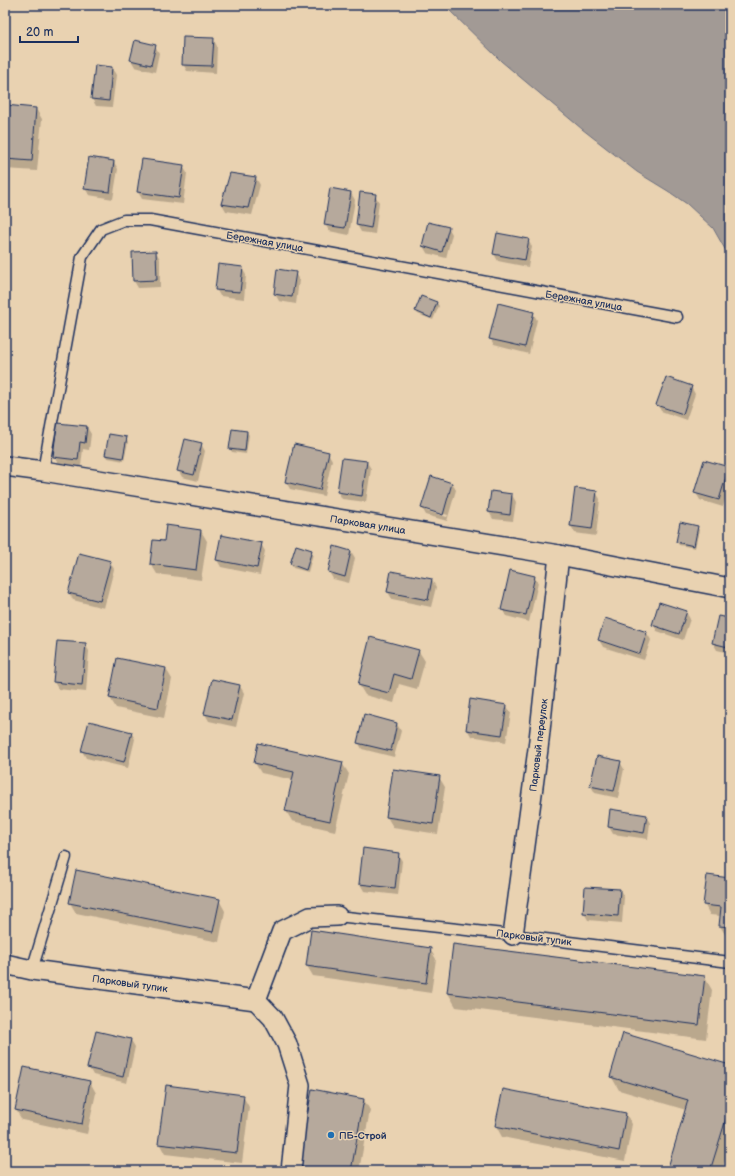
<svg xmlns="http://www.w3.org/2000/svg" width="735" height="1176" viewBox="0 0 735 1176" font-family="'Balsamiq Sans',sans-serif">
<style>
.water{fill:#a29a95;stroke:#6c6f7f}
.shadow{fill:#0003;fill-rule:evenodd}
.building{fill:#b6a99c;stroke:#1b2f5e}
.lines{fill:none;stroke-linecap:round;stroke-linejoin:round}
.service-casing{stroke:#1b2f5e;stroke-width:13}
.minor-casing{stroke:#1b2f5e;stroke-width:22}
.service{stroke:#e9d2b1;stroke-width:10}
.minor{stroke:#e9d2b1;stroke-width:19}
.poi-dot{fill:#1f6fb2;stroke:#e9d2b1;stroke-width:1.5}
.labels{text-anchor:middle;stroke-width:3;stroke-linejoin:round;paint-order:stroke}
.street-label{font-size:10px;fill:#1b2f5e;stroke:#e9d2b1}
.poi-label{font-size:10px;font-weight:bold;fill:#1b2f5e;stroke:#e9d2b1;text-anchor:start}
</style>
<rect width="100%" height="100%" fill="#e9d2b1"/>
<filter id="ink" filterUnits="userSpaceOnUse"><feTurbulence type="fractalNoise" baseFrequency=".025" numOctaves="2"/><feDisplacementMap in="SourceGraphic" scale="8" xChannelSelector="R" yChannelSelector="G"/><feConvolveMatrix kernelMatrix="1 2 1 2 8 2 1 2 1" color-interpolation-filters="sRGB"/></filter>
<g filter="url(#ink)">
<path class="water" d="M444,5H730V258L713,228L687,204L668,191L637,172L582,129L501,61Z"/>
<g class="shadow">
<path d="M213,39L217,46L216,73L187,71L183,64Z"/>
<path d="M155,46L159,53L155,72L135,67L131,60Z"/>
<path d="M112,68L116,75L112,107L96,106L92,99Z"/>
<path d="M5,106L36,109L42,119L37,171L5,169Z"/>
<path d="M142,160L183,166L187,173L183,204L142,199L138,192Z"/>
<path d="M114,162L118,169L113,199L89,195L85,188Z"/>
<path d="M256,178L260,185L252,215L226,211L222,204Z"/>
<path d="M351,193L355,200L349,235L329,231L325,224Z"/>
<path d="M375,195L379,202L375,234L361,232L357,225Z"/>
<path d="M448,227L452,234L446,258L427,253L423,246Z"/>
<path d="M528,240L532,247L528,267L498,261L494,254Z"/>
<path d="M5,245L9,246L10,249L5,276Z"/>
<path d="M156,252L160,259V287L138,288L134,281Z"/>
<path d="M242,268L246,275L244,299L220,296L216,289Z"/>
<path d="M278,271L295,273L299,280L296,304L279,301L275,294Z"/>
<path d="M421,297L437,303L439,306L433,320L418,314L416,311Z"/>
<path d="M533,313L537,320L529,354L494,345L490,338Z"/>
<path d="M691,387L695,394L686,420L661,411L657,404Z"/>
<path d="M87,427L91,434L89,450L83,449L81,466L58,463L54,456Z"/>
<path d="M232,430L247,432L249,435L246,454L232,452L230,449Z"/>
<path d="M126,438L128,442L124,461L108,458L106,454Z"/>
<path d="M201,444L205,451L198,481L182,477L178,470Z"/>
<path d="M328,453L332,460L324,496L290,489L286,482Z"/>
<path d="M343,459L367,462L371,469L366,502L342,499L338,492Z"/>
<path d="M728,468L730,471V482L723,507L700,500L696,493Z"/>
<path d="M452,483L456,490L447,521L426,515L422,508ZM426,509L448,515L447,517L426,511Z"/>
<path d="M596,492L600,499L596,536L575,533L571,526Z"/>
<path d="M512,495L516,502L513,521L493,519L489,512Z"/>
<path d="M697,527L699,530L695,548L679,545L677,542Z"/>
<path d="M201,531L207,541L201,580L157,574L151,564L165,543Z"/>
<path d="M261,544L265,551L260,575L221,567L217,560Z"/>
<path d="M296,546L311,550L313,554L308,572L293,568L291,564Z"/>
<path d="M351,551L355,558L349,583L333,579L329,572Z"/>
<path d="M110,562L114,569L104,608L73,600L69,593Z"/>
<path d="M534,576L538,583L529,622L506,616L502,609Z"/>
<path d="M432,580L436,587L431,607L392,599L388,592Z"/>
<path d="M686,612L690,619L683,640L657,631L653,624Z"/>
<path d="M730,619V653L717,650L713,643Z"/>
<path d="M647,633L651,640L644,660L603,647L599,640Z"/>
<path d="M85,644L89,651L86,692L58,689L54,682Z"/>
<path d="M418,650L425,661L417,689L399,684L394,703L365,695L359,685Z"/>
<path d="M166,669L172,679L164,718L116,708L110,698Z"/>
<path d="M240,686L244,693L236,727L209,721L205,714Z"/>
<path d="M507,706L511,713L506,742L471,736L467,729Z"/>
<path d="M397,724L401,731L394,757L362,749L358,742Z"/>
<path d="M131,732L135,739L128,768L86,758L82,751Z"/>
<path d="M620,762L624,769L618,798L595,793L591,786Z"/>
<path d="M255,763H342L349,774L335,831L292,821L286,811L293,780L261,773Z"/>
<path d="M439,777L445,787L438,834L393,827L387,817Z"/>
<path d="M646,816L650,823L648,839L613,834L609,827Z"/>
<path d="M398,854L402,861L398,895L364,891L360,884Z"/>
<path d="M730,879V936H726L720,926L721,916L710,915L704,904Z"/>
<path d="M586,888L620,890L624,897L622,923L588,920L584,913Z"/>
<path d="M219,900L225,911L219,942L76,913L70,903Z"/>
<path d="M454,945L704,976L712,990L706,1039L456,1007L448,993Z"/>
<path d="M430,949L436,959L431,993L313,976L307,966Z"/>
<path d="M131,1040L135,1047L127,1083L93,1075L89,1068Z"/>
<path d="M730,1066V1144L722,1171H668L686,1110L619,1090L611,1076Z"/>
<path d="M90,1082L96,1093L87,1134L22,1120L16,1110Z"/>
<path d="M243,1096L249,1107L242,1163L165,1154L159,1143Z"/>
<path d="M364,1100L370,1110L359,1171H298Z"/>
<path d="M626,1114L632,1124L625,1161L502,1137L496,1126Z"/>
</g>
<g class="building">
<path d="M183,37L214,38L212,66L182,65Z"/>
<path d="M135,40L156,45L151,65L130,60Z"/>
<path d="M95,65L112,67L109,101L91,99Z"/>
<path d="M5,105L36,108L32,161L5,159Z"/>
<path d="M89,157L114,161L110,192L84,189Z"/>
<path d="M142,159L184,165L179,198L137,192Z"/>
<path d="M230,173L256,177L248,208L221,204Z"/>
<path d="M330,188L351,192L345,228L324,225Z"/>
<path d="M360,192L376,194L371,228L356,225Z"/>
<path d="M428,222L449,227L442,252L422,246Z"/>
<path d="M497,233L529,239L525,260L493,254Z"/>
<path d="M5,244L9,245L5,266Z"/>
<path d="M156,251L157,280L133,281L132,252Z"/>
<path d="M218,264L243,267L240,292L215,290Z"/>
<path d="M277,269L296,272L292,297L274,294Z"/>
<path d="M421,296L437,302L431,318L415,311Z"/>
<path d="M498,303L534,312L525,347L489,339Z"/>
<path d="M666,377L692,386L683,414L656,405Z"/>
<path d="M57,423L87,426L85,443L80,442L78,460L53,457Z"/>
<path d="M232,429L247,431L245,451L229,449Z"/>
<path d="M109,434L127,437L123,458L105,455Z"/>
<path d="M185,439L202,443L194,475L177,471Z"/>
<path d="M294,444L329,452L320,490L285,482Z"/>
<path d="M342,458L367,461L362,496L337,492Z"/>
<path d="M704,460L729,467L719,500L694,493Z"/>
<path d="M431,476L452,483L443,515L421,508Z"/>
<path d="M575,488L597,491L592,529L570,526Z"/>
<path d="M491,491L512,494L510,515L488,512Z"/>
<path d="M680,522L698,526L694,546L676,542Z"/>
<path d="M166,525L201,530L196,570L150,564L153,540L164,541Z"/>
<path d="M221,535L262,543L257,568L216,560Z"/>
<path d="M296,545L312,550L306,570L290,564Z"/>
<path d="M334,546L351,551L345,577L328,572Z"/>
<path d="M79,553L111,561L100,601L68,593Z"/>
<path d="M510,570L535,576L526,615L501,610Z"/>
<path d="M391,571L432,579L428,600L387,592Z"/>
<path d="M659,602L687,611L679,634L652,625Z"/>
<path d="M718,616L730,618V639L728,647L712,643Z"/>
<path d="M605,618L647,632L640,654L598,640Z"/>
<path d="M370,637L419,650L411,679L394,674L389,693L358,685Z"/>
<path d="M57,641L86,643L82,685L53,682Z"/>
<path d="M117,658L166,668L158,708L109,698Z"/>
<path d="M212,679L240,685L232,720L204,714Z"/>
<path d="M470,699L507,705L502,735L466,730Z"/>
<path d="M364,714L397,723L391,751L357,743Z"/>
<path d="M89,721L132,732L124,762L81,751Z"/>
<path d="M258,743L343,762L330,821L285,811L294,772L254,763Z"/>
<path d="M597,756L621,761L614,791L590,786Z"/>
<path d="M393,769L440,776L433,824L386,817Z"/>
<path d="M610,809L647,815L644,833L608,827Z"/>
<path d="M363,848L399,853L395,888L359,884Z"/>
<path d="M76,870L220,899L213,932L69,903Z"/>
<path d="M707,875L730,878V927L719,926L721,907L703,905Z"/>
<path d="M585,887L620,889L618,916L583,913Z"/>
<path d="M311,930L431,948L426,983L306,966Z"/>
<path d="M453,944L705,976L699,1025L447,993Z"/>
<path d="M96,1031L131,1039L123,1077L87,1068Z"/>
<path d="M623,1033L730,1065V1106L710,1171H667L688,1100L610,1077Z"/>
<path d="M24,1067L90,1081L82,1124L15,1110Z"/>
<path d="M166,1085L244,1095L237,1153L158,1144Z"/>
<path d="M312,1089L364,1099L351,1171H297Z"/>
<path d="M503,1089L626,1113L619,1151L495,1126Z"/>
</g>
<g class="lines">
<defs>
<g id="service">
<path d="M43,471L82,257L101,229L124,220H150L677,317"/>
<path d="M337,916L513,935L730,962"/>
<path d="M32,970L66,857"/>
</g>
<g id="minor">
<path d="M5,466L43,471L559,555L730,588"/>
<path d="M513,935L538,749L559,555"/>
<path d="M5,964L32,970L256,1000"/>
<path d="M291,1171L300,1085L287,1044L273,1018L256,1000L282,931L310,917L337,916"/>
</g>
</defs>
<use href="#service" class="service-casing"/>
<use href="#minor" class="minor-casing"/>
<use href="#service" class="service"/>
<use href="#minor" class="minor"/>
</g>
</g>
<circle class="poi-dot" cx="331" cy="1135" r="4"/>
<g class="labels">
<g class="street-label">
<text transform="translate(265 241) rotate(10)" y="4">Бережная улица</text>
<text transform="translate(584 300) rotate(10)" y="4">Бережная улица</text>
<text transform="translate(368 524) rotate(9)" y="4">Парковая улица</text>
<text transform="translate(538 745) rotate(-83)" y="4">Парковый переулок</text>
<text transform="translate(534 937) rotate(7)" y="4">Парковый тупик</text>
<text transform="translate(130 983) rotate(8)" y="4">Парковый тупик</text>
</g>
<g class="poi-label">
<text x="339" y="1139">ПБ-Строй</text>
</g>
</g>
<rect width="735" height="1176" fill="none" stroke="#e9d2b1" stroke-width="20"/>
<rect x="10" y="10" width="715" height="1156" fill="none" stroke="#1b2f5e" stroke-width="1.5" filter="url(#ink)"/>
<path d="M20 36v6h58v-6" fill="none" stroke="#1b2f5e" stroke-width="2"/>
<text x="26" y="36" font-size="12" fill="#1b2f5e" stroke="#e9d2b1" stroke-width="3" paint-order="stroke">20 m</text>
</svg>
